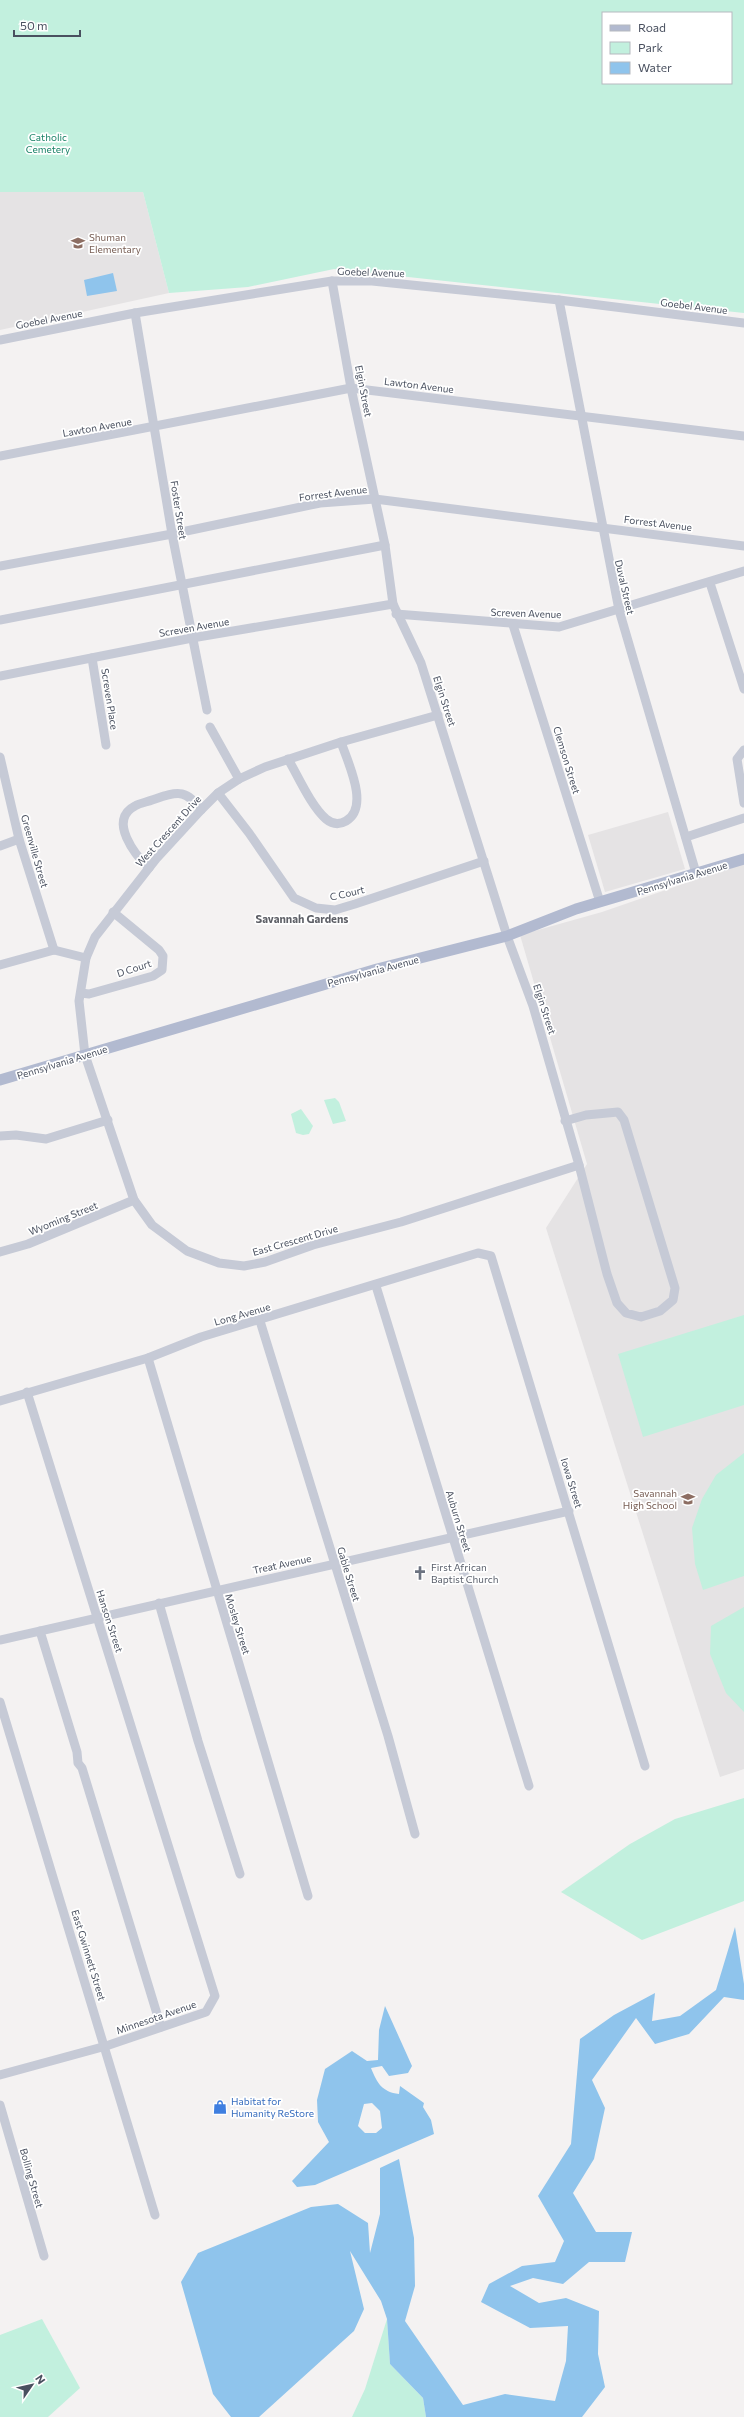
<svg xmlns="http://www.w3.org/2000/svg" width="744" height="2417" viewBox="0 0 744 2417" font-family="Commissioner,sans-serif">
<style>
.education{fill:#e5e3e4}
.green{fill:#c2f0de;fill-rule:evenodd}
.water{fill:#8fc4ec;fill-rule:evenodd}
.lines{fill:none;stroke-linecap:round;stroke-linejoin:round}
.minor{stroke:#c6cad6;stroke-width:9}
.major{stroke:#b2bad0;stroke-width:11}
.labels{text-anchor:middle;stroke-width:3.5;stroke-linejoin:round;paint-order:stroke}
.park-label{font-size:10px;fill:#188266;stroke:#fff}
.education-label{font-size:10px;fill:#785e54;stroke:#fff;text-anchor:start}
.street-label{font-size:10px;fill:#49505f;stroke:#fff}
.worship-label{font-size:10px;fill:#5b616d;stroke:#fff;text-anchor:start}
.shop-label{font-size:10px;fill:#366cbe;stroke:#fff;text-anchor:start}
.neighbourhood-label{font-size:11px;font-weight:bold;fill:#5e6067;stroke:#fff}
</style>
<rect width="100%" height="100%" fill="#f4f2f2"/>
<g class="education">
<path d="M0,192H143L169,293L0,330Z"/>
<path d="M668,812L685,869L605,892L588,835Z"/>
<path d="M744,863V1769L720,1777L546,1228L587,1164L520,935L602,912Z"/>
</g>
<g class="green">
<path d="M0,0H744V313L334,269L248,287L169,293L143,192H0ZM603,13H731V83H603Z"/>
<path d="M335,1098L339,1102L346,1121L333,1124L324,1100Z"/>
<path d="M301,1109L313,1126L309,1134L303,1135L296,1133L291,1114Z"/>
<path d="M744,1315V1405L643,1437L618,1354Z"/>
<path d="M744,1453V1576L703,1590L695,1564L692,1528L702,1499L716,1475Z"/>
<path d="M744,1607V1712L726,1693L710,1654L711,1626Z"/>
<path d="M744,1798V1901L642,1940L561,1892L630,1844L675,1819Z"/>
<path d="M42,2319L80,2388L48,2417H0V2335Z"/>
<path d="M387,2319L390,2364L423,2398L426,2417H352L365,2389Z"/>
</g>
<g class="water">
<path d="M113,273L117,291L87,296L84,280Z"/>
<path d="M735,1927L744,1984V2000L724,1997L689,2034L655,2044L636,2018L592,2080L605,2108L594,2159L573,2193L596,2232H632L625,2262H589L563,2284L533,2278L510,2286L539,2303L566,2298L599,2311L598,2354L605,2387L582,2417H426L423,2398L390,2364L387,2319L381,2301L350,2251L364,2309L354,2331L259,2417H231L213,2394L181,2282L198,2253L311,2207L338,2204L368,2223L370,2253L380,2214V2168L399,2159L414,2238L415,2286L405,2321L463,2405L505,2394L555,2401L566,2361L568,2326L530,2328L481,2302L489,2284L522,2266L555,2262L564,2241L538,2196L571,2144L580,2039L614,2015L655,1993L652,2021L680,2016L716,1990Z"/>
<path d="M385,2006L412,2066L408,2073L389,2076L382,2066L371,2068C377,2083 382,2092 399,2094L400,2086L424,2103L423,2107L431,2120L434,2134L315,2185L297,2187L292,2181L329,2142L318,2122L317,2100L325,2069L352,2051L367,2061L378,2060L379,2030ZM372,2103L380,2111L382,2128L376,2133H365L358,2126L364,2104Z"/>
</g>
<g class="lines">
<g class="minor">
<path d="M332,281L351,388L385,545L393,604L421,663L507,936L533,1006L579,1165L607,1274L617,1303L626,1313L641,1317L660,1311L673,1300L675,1288L624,1120L618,1112L586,1115L565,1121"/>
<path d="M559,300L619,610L696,873"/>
<path d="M135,313L172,534L207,710"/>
<path d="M0,340L135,313L332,281H372L559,300L744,323"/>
<path d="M0,456L351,388L744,436"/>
<path d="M0,566L172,534L320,503L375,499L744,546"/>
<path d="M710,583L744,689"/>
<path d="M396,614L559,627L744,571"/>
<path d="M0,620L385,545"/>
<path d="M513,625L600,902"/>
<path d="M92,658L106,745"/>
<path d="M0,676L192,638L393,604"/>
<path d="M438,715L341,742L265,767L239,779L218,793L201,810L156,859L95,937L86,958L79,1001L85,1055L134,1200L152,1225L187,1251L219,1263L244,1266L265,1262L313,1245L401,1222L579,1165"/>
<path d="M210,727L239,779"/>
<path d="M744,750L737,759L744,803"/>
<path d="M0,757L19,839L54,950"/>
<path d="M288,759C298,776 311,806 326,819C332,824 339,825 346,821C370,807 348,763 341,742"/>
<path d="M218,793L249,833L294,898L316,908L335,910L355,904L484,861"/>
<path d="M686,837L744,818"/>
<path d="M0,846L19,839"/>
<path d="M149,868C136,856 107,820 135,806C140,803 147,802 152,800C161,797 173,792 182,794C191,796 196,804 201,810"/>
<path d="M0,965L54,950L86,958"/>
<path d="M81,993L89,994L153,976L162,970L163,956L159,950L113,912"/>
<path d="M0,1136L16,1135L46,1139L108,1120"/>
<path d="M0,1252L28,1244L134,1200"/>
<path d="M376,1286L529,1786"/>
<path d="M260,1321L388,1736L415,1834"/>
<path d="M148,1358L308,1896"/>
<path d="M0,1401L148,1358L201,1337L478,1253L491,1256L645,1766"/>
<path d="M159,1603L198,1741L240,1874"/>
<path d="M40,1631L77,1752L78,1763L82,1768L161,2027"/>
<path d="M0,1640L569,1511"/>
<path d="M0,1702L155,2215"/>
<path d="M0,2075L106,2046L206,2012L215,1996L27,1392"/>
<path d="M0,2105L44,2256"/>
</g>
<path class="major" d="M0,1080L377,969L507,936L576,909L744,859"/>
</g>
<defs>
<symbol id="school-bare" viewBox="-9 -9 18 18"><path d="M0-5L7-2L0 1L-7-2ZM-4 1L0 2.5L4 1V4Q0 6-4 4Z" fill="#8d6e63" stroke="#fff" stroke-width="2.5" paint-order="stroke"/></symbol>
<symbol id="church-bare" viewBox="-9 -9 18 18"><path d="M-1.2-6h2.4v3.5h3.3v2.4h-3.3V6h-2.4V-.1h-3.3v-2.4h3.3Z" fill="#6b7280" stroke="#fff" stroke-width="2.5" paint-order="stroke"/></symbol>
<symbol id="shop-bare" viewBox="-9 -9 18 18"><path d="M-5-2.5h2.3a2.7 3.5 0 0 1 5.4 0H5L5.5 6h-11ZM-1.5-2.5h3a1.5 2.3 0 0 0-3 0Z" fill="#3f7fe0" stroke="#fff" stroke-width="2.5" paint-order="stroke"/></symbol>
</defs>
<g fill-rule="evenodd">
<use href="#school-bare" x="68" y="233" width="20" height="20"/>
<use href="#school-bare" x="678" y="1489" width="20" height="20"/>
<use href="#church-bare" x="410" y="1563" width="20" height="20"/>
<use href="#shop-bare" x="210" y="2097" width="20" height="20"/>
</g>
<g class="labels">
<g class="park-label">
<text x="48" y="141">Catholic<tspan x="48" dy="12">Cemetery</tspan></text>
</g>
<g class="education-label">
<text x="89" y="241">Shuman<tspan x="89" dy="12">Elementary</tspan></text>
<text x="677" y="1497" text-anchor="end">Savannah<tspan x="677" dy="12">High School</tspan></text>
</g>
<g class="street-label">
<text transform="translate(371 272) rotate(2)" y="4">Goebel Avenue</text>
<text transform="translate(694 306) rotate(7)" y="4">Goebel Avenue</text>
<text transform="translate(49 319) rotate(-11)" y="4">Goebel Avenue</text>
<text transform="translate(419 385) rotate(7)" y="4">Lawton Avenue</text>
<text transform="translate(364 391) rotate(79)" y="4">Elgin Street</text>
<text transform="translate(97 427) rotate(-10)" y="4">Lawton Avenue</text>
<text transform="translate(333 493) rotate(-7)" y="4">Forrest Avenue</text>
<text transform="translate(179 510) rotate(81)" y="4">Foster Street</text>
<text transform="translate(658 523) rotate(7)" y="4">Forrest Avenue</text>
<text transform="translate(625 587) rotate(77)" y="4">Duval Street</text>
<text transform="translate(526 613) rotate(2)" y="4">Screven Avenue</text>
<text transform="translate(194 627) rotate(-10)" y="4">Screven Avenue</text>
<text transform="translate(110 699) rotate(81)" y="4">Screven Place</text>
<text transform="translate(445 701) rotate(72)" y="4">Elgin Street</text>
<text transform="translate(567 760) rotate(73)" y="4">Clemson Street</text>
<text transform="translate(168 831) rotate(-48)" y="4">West Crescent Drive</text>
<text transform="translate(35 851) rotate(74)" y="4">Greenville Street</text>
<text transform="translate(682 878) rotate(-17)" y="4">Pennsylvania Avenue</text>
<text transform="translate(347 893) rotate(-13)" y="4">C Court</text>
<text transform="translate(134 968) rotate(-18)" y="4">D Court</text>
<text transform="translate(373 971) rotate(-15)" y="4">Pennsylvania Avenue</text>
<text transform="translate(545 1009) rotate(72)" y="4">Elgin Street</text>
<text transform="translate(62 1062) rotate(-17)" y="4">Pennsylvania Avenue</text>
<text transform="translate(63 1218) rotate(-22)" y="4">Wyoming Street</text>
<text transform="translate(295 1240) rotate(-16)" y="4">East Crescent Drive</text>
<text transform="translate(242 1314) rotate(-16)" y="4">Long Avenue</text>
<text transform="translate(572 1483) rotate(73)" y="4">Iowa Street</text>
<text transform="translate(459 1521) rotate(73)" y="4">Auburn Street</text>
<text transform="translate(282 1564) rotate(-12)" y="4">Treat Avenue</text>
<text transform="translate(349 1574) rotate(73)" y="4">Gable Street</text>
<text transform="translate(110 1621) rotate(72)" y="4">Hanson Street</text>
<text transform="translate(238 1624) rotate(73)" y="4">Mosley Street</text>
<text transform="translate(89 1955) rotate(73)" y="4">East Gwinnett Street</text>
<text transform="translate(156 2017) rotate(-19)" y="4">Minnesota Avenue</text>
<text transform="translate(32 2178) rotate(74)" y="4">Bolling Street</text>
</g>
<g class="worship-label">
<text x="431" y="1571">First African<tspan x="431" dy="12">Baptist Church</tspan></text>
</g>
<g class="shop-label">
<text x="231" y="2105">Habitat for<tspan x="231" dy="12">Humanity ReStore</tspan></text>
</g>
<g class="neighbourhood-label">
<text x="302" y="923">Savannah Gardens</text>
</g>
</g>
<rect x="602" y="12" width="130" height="72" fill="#ffffff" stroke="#b6b9bf"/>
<rect x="610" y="25" width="20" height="6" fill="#b2bad0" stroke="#b6b9bf"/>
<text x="638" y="32" font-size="12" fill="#49505f">Road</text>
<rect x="610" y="42" width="20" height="12" fill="#c2f0de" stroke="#b6b9bf"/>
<text x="638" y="52" font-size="12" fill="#49505f">Park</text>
<rect x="610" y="62" width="20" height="12" fill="#8fc4ec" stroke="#b6b9bf"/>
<text x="638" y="72" font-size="12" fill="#49505f">Water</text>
<g transform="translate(32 2385) rotate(56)" stroke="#ffffff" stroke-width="3" paint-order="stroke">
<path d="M0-3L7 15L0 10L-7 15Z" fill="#49505f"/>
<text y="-6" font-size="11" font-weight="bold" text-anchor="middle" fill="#49505f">N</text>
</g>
<path d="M14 30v6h66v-6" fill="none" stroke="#49505f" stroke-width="2"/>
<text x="20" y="30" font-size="12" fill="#49505f" stroke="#ffffff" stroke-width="3" paint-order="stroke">50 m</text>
</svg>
